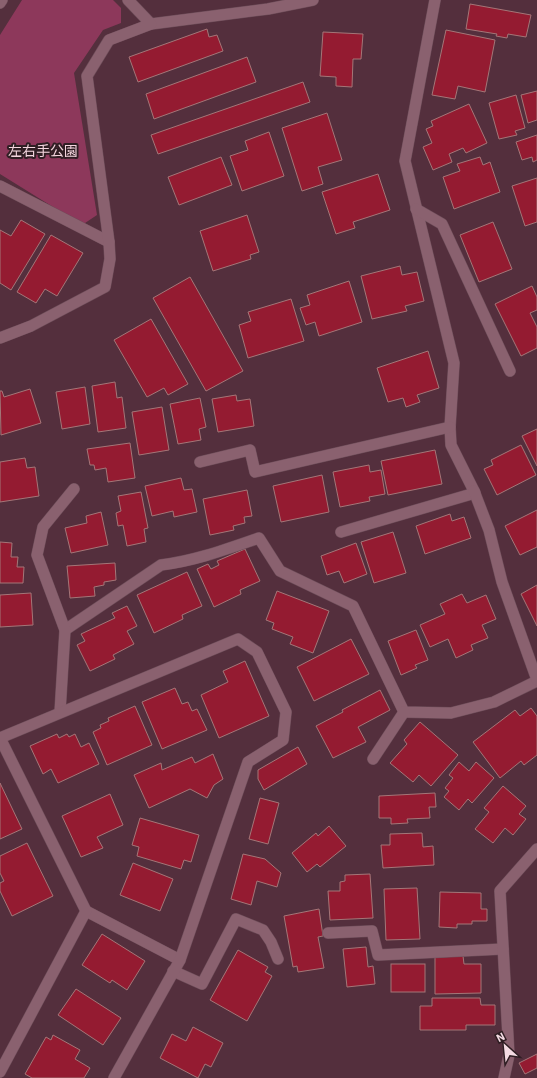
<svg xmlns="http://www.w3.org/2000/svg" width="537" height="1078" viewBox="0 0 537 1078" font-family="'IBM Plex Sans','Noto Sans JP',sans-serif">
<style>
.green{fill:#8d385b}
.building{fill:#941b31;stroke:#a47678}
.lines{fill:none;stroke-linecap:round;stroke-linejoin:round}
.service-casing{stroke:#6d4d59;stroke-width:12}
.minor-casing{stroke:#6d4d59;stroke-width:12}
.service{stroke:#8a616f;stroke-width:11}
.minor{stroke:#8a616f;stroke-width:11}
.labels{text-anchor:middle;stroke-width:4;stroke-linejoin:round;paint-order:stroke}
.park-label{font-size:14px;fill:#f3d4dd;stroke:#2f1e23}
</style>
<rect width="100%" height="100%" fill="#542f3d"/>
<path class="green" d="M22,0H113L121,8V23L103,30L74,73L97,215L82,225L0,174V35Z"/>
<g class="building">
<path d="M470,4L531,15L526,37L508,34L507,38L496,36L497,34L466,29Z"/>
<path d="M207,29L209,37L217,35L223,51L138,82L129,57Z"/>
<path d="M446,30L495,40L485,92L458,86L455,99L432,95Z"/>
<path d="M323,32L363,34L361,59H353L352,87L336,86V77L320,76Z"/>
<path d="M247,57L256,82L154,119L146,94Z"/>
<path d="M303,82L310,102L158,154L151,135Z"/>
<path d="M537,91V120L528,123L521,95Z"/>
<path d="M516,95L525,128L515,131L517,135L499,139L489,103Z"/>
<path d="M469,104L487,143L466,153L463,148L449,154L452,162L433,170L423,147L432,143L426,129L433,126L431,121Z"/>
<path d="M327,113L342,160L318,167L323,184L302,191L282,128Z"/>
<path d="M269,132L284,176L242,191L230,156L248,150L245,141Z"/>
<path d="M537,135V160L533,162L532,157L522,160L516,142Z"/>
<path d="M221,157L232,185L179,205L168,177Z"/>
<path d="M480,157L483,165L490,162L500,192L454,209L443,177L460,171L457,164Z"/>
<path d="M378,174L390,210L353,222L355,228L336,234L322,192Z"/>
<path d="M537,178V222L525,226L512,186Z"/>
<path d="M247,215L259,252L250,255L251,259L213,271L200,231Z"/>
<path d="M21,220L45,234L11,290L0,283V230L11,236Z"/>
<path d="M493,222L512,269L479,282L460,235Z"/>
<path d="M51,235L83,253L57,296L45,289L36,303L17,292Z"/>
<path d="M400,266L402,275L417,272L424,301L405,306L407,311L372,319L361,276Z"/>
<path d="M190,277L243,371L206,391L153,298Z"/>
<path d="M349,281L362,322L319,336L315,322L306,325L300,308L310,305L307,295Z"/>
<path d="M532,286L537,297V310L530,313L537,327V348L521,356L495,304Z"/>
<path d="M291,299L304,341L248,358L239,325L251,321L248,312Z"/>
<path d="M151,319L188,384L168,395L164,388L147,397L114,340Z"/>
<path d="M428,351L439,388L417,395L420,402L406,407L403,398L388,402L377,368Z"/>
<path d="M115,382L117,398L122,397L126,428L98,432L92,386Z"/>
<path d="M85,387L90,424L62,429L56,392Z"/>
<path d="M30,389L41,423L1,435L0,391H2L4,397Z"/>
<path d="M236,395L237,401L250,399L254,426L218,432L212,399Z"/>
<path d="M200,398L206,427L199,429L201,440L178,444L170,404Z"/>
<path d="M162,407L169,450L139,455L132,412Z"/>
<path d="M537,429V466L522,436Z"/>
<path d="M130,443L135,478L108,482L106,468L95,470L94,465H90L87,449Z"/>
<path d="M521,445L536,475L497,495L484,469L493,465L491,460Z"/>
<path d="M435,450L442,484L388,495L381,461Z"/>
<path d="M25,458L27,468L35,467L39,496L0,502V462Z"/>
<path d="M369,465L370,472L381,470L385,494L369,497L370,501L340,507L333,472Z"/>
<path d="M322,475L329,512L281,522L273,486Z"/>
<path d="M181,478L184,490L192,489L197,512L174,517L173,511L152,516L145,486Z"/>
<path d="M247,490L252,516L244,517L245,523L233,526L234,530L210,535L203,499Z"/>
<path d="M141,492L148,528L144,529L146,542L127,546L123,525L118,526L116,513L121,511L118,496Z"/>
<path d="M537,510V547L520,555L505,526Z"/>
<path d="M101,512L108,545L71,553L65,528L87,523L86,516Z"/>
<path d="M450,514L452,521L464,517L471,538L425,554L416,526Z"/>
<path d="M393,532L406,573L374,583L361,542Z"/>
<path d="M0,542L12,543L11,557H18L17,567H24L23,583H0Z"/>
<path d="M356,543L367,574L344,583L339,571L327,575L321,556Z"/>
<path d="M245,549L260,581L240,590L241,594L214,607L197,569L208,564L211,569L219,565L217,561Z"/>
<path d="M115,563L116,580L104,582V585L94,587L95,596L70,598L67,566Z"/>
<path d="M187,572L202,606L182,615L183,619L154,633L137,595Z"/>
<path d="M537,585V626L521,594Z"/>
<path d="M277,591L329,611L313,653L290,644L293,637L272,629L274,623L266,620Z"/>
<path d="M31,593L33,625L0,627V595Z"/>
<path d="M462,594L467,603L486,595L496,619L482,625L488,638L471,645L473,650L456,658L448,639L430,647L420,625L445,614L440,604Z"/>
<path d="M127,606L137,626L127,631L134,644L113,655L115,659L90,671L77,645L85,641L81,634L115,618L112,613Z"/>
<path d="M416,630L428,660L415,665L417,668L401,675L388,641Z"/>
<path d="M351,639L369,674L314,701L297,667Z"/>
<path d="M245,661L269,716L219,738L201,695L228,682L223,671Z"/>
<path d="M175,688L182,704L188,702L192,711L197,709L207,730L162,749L142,702Z"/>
<path d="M380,690L390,710L358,727L366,742L333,758L316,726L343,712L342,710Z"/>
<path d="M135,706L152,745L107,765L93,732L101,728L100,725L109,721L108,718Z"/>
<path d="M531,708L537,716V755L524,765L521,761L500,778L473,742L515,710L520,716Z"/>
<path d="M420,722L458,755L431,786L419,775L413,782L390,763L407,744L404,740Z"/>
<path d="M57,734L59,738L67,734L69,737L75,734L81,747L89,743L99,764L58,783L51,769L43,774L30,746Z"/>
<path d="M298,747L307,764L264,790L258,779V770Z"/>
<path d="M213,754L223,779L214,785L207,798L190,789L149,808L134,775L161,763L162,770L192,757L195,763Z"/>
<path d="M459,762L469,771L476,762L494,778L472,803L468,799L459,810L444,797L449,791L445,788L453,778L449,775Z"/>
<path d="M0,783L22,829L0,839Z"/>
<path d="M503,786L526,806L519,814L526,819L513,835L505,828L493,843L475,829L489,812L484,808Z"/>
<path d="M435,793L436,807H429L430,818L407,819L408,823L391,824V818H379V796Z"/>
<path d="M110,794L123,825L97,837L103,848L81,857L62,816Z"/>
<path d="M260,798L279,803L268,844L249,839Z"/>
<path d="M140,818L199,835L191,862L184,860L181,869L137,856L139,847L132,845Z"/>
<path d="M329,826L346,846L320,867L317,864L307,872L292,853L316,833L318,836Z"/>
<path d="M422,833L423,847L433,846L434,865L383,868L381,845H390V834Z"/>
<path d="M27,843L53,896L12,916L0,891V883L4,881L0,873V856Z"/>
<path d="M243,854L265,859L281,873L277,887L257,881L251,905L231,899Z"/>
<path d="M133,863L173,879L160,911L120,895Z"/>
<path d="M370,874L373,918L330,920L328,891H340V882L345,881V875Z"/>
<path d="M417,888L420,939L386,940L384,889Z"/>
<path d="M440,892L481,893V909H487V921H472V924H457V928L439,927Z"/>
<path d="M319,909L323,936L318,937L324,968L298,972L297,966L293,967L284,916Z"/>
<path d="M102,934L145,961L127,990L112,980L110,983L82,965Z"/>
<path d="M366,947L368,967L373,966L375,984L347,987L343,949Z"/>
<path d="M238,950L268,967L265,972L272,976L247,1021L210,1000Z"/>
<path d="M463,956L464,964H481V993L435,994V957Z"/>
<rect x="391" y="964" width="34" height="28"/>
<path d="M76,989L121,1018L103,1045L58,1015Z"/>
<path d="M432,998H480L481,1005H495V1025H466V1030H420V1006H432Z"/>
<path d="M193,1027L223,1043L211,1067L205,1064L198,1078L160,1058L172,1034L186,1041Z"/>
<path d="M53,1035L80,1050L75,1059L90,1068L84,1078H32L25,1074L46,1037L51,1040Z"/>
<path d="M537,1054V1068L525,1074L519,1063Z"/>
</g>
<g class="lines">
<defs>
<g id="service">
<path d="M435,0L405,161L454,363L450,427L451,445L474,491"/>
<path d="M151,24L268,9L313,0"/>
<path d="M416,209L442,224L510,371"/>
<path d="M200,462L250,450L255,472L450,427"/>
<path d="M341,532L475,493"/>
<path d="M65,630L161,565C195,561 227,549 259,538L280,571L353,606L404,712L451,713L494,702L537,681"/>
<path d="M60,712L65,630L37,555L43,527L74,489"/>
<path d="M373,759L404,712"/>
<path d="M328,933L372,931L378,955L503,949"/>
</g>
<g id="minor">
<path d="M0,3L2,0"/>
<path d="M0,186L109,242"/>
<path d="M0,338L31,326L105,287L110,259L109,242L87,76L109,40L151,24L128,0"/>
<path d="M474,491L489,530L502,582L537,680"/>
<path d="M86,911L180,960"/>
<path d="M173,971L202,984L236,919L263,930L271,942L278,959"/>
<path d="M0,1072L86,911L0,738L238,639L257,652L286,712L283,740L248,762L180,960L114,1078"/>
<path d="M504,1078L509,1055L500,891L537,849"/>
</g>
</defs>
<use href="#service" class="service-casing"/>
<use href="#minor" class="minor-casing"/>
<use href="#service" class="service"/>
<use href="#minor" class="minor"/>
</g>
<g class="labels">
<g class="park-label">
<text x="43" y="156">左右手公園</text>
</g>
</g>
<g transform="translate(505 1046) rotate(333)" stroke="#2f1e23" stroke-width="3" paint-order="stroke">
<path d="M0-3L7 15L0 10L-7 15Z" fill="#f4dbe3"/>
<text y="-6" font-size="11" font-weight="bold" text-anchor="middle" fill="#f4dbe3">N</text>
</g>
</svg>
